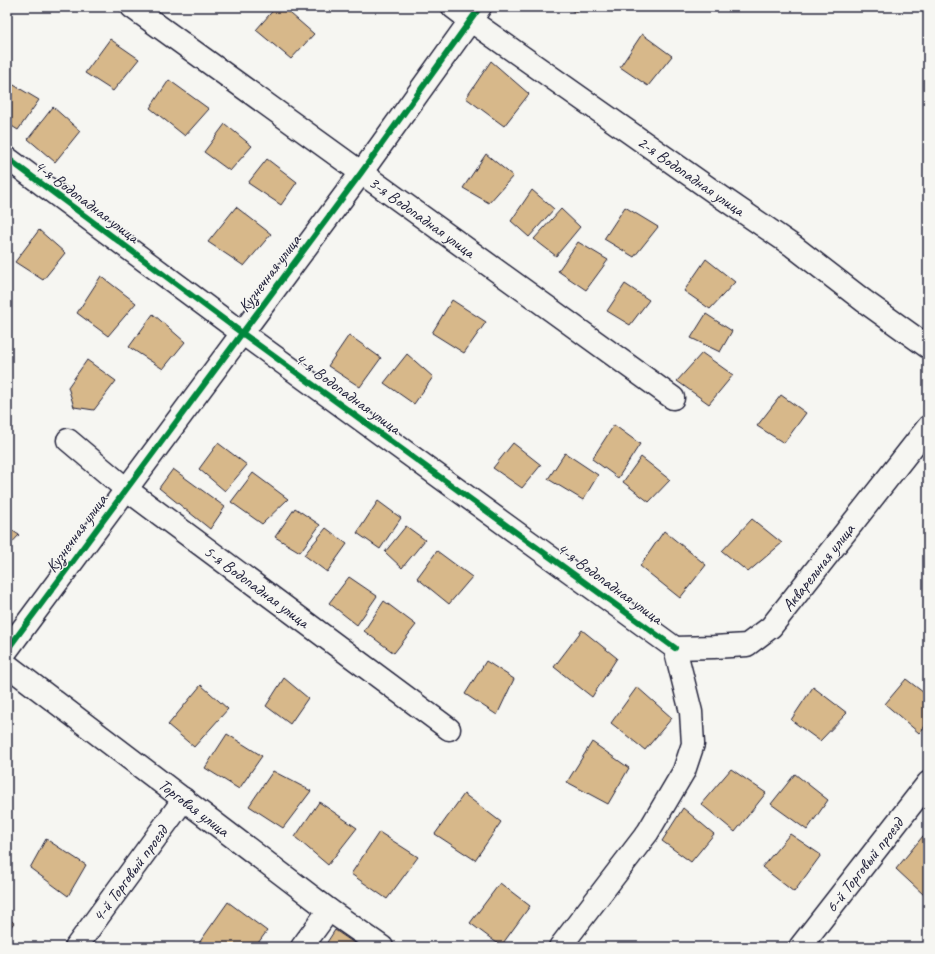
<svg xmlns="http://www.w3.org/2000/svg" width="935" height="954" viewBox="0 0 935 954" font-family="Caveat,sans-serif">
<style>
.building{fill:#d7b88a;stroke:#22223b}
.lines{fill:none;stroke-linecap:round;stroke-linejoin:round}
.street-casing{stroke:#22223b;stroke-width:25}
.street{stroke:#f6f6f2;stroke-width:22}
.cycleway-casing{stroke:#f6f6f2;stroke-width:8}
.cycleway{stroke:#00873e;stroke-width:6}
.labels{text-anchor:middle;stroke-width:3;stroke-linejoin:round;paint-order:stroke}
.street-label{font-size:17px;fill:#22223b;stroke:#f6f6f2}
</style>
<rect width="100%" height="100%" fill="#f6f6f2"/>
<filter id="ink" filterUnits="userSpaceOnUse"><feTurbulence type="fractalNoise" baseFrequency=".025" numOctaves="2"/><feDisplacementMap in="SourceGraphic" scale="8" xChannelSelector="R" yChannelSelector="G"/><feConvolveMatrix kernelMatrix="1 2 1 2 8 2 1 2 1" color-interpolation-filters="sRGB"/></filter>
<g filter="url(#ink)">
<g class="building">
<path d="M276,7H283L314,34L291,59L256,30Z"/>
<path d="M568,7H579L575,13Z"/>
<path d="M642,34L672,56L648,86L620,67Z"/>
<path d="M110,39L139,59L113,91L85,73Z"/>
<path d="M491,61L529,94L504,126L466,98Z"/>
<path d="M169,80L209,109L185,136L150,108Z"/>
<path d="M7,81L39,100L18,130L7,123Z"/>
<path d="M53,107L80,131L55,162L28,139Z"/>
<path d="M225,124L252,146L230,171L204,152Z"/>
<path d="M486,154L513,176L489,203L463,188Z"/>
<path d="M267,159L297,182L281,205L248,183Z"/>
<path d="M532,190L554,209L529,237L511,221Z"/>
<path d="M236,207L271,234L244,266L208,242Z"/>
<path d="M625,207L658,227L634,257L604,239Z"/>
<path d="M561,209L580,227L556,256L534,239Z"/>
<path d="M39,230L65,253L43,280L15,262Z"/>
<path d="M578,242L608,260L586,290L558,271Z"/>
<path d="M706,259L735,282L710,309L684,291Z"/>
<path d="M101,276L136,303L108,336L77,313Z"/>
<path d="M625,284L649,300L630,325L607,311Z"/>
<path d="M452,300L486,322L464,353L432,333Z"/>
<path d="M153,314L185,342L163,369L129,347Z"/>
<path d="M706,314L732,331L720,352L691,338Z"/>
<path d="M349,335L381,358L360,387L328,366Z"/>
<path d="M702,353L733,375L709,404L677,381Z"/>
<path d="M407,354L433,377L414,404L384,383Z"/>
<path d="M87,360L116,381L94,410L74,407L68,387Z"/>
<path d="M781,395L806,413L784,443L757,426Z"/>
<path d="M614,425L640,444L618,478L592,459Z"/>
<path d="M218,443L247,465L225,491L199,469Z"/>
<path d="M513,443L541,465L522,488L493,468Z"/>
<path d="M565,453L598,475L583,500L548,479Z"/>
<path d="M641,457L670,480L649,502L623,482Z"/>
<path d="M173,469L225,507L210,529L159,488Z"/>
<path d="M253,473L288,499L262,524L231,502Z"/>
<path d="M378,501L401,518L380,549L357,533Z"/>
<path d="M295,508L320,525L300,552L275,537Z"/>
<path d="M752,519L782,543L748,572L722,551Z"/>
<path d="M406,526L425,540L402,568L385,552Z"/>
<path d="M7,527L19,535L7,548Z"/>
<path d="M326,528L347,544L327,572L304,555Z"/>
<path d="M664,531L706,565L680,598L640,566Z"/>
<path d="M437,551L472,577L449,604L417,578Z"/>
<path d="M349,577L377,596L357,625L329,603Z"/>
<path d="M384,601L416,625L394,653L364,631Z"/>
<path d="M582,630L617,658L592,697L554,667Z"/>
<path d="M486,661L514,679L497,715L465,694Z"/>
<path d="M284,678L308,698L290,724L266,706Z"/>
<path d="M906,679L928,696V723L919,733L885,704Z"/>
<path d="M201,685L228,709L194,747L168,725Z"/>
<path d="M637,687L672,718L645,750L611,723Z"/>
<path d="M813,687L847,713L820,741L791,720Z"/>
<path d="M227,734L262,756L239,789L205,768Z"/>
<path d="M592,742L629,768L608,804L567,782Z"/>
<path d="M731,769L766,793L735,832L701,804Z"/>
<path d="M273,771L311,791L283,828L249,806Z"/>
<path d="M795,774L828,800L807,830L771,804Z"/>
<path d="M464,794L501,822L475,860L435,834Z"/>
<path d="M319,802L357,828L328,865L295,837Z"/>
<path d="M683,808L714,834L691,862L662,841Z"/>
<path d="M379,832L418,857L387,899L351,874Z"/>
<path d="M790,834L821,855L794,892L762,867Z"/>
<path d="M923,836L928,840V891L924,895L896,869Z"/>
<path d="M46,839L86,865L68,896L30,868Z"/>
<path d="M500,883L530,906L501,946L470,923Z"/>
<path d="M228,902L267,931L255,947H205L199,943Z"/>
<path d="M7,917L14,923L7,931Z"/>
<path d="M335,930L360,947H324Z"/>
</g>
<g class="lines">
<defs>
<g id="street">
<path id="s1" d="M132,7L673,398"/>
<path id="s2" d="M453,7L470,20L717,194L793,246L864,301L928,347"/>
<path d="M7,158L242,333L675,648"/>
<path id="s3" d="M68,440L126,489L449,729"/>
<path id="s4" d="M675,648L714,647L747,645L771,627L928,427"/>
<path d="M7,650L361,173L480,7"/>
<path id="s5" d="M7,665L329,910L382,947"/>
<path id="s6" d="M76,947L184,799"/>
<path d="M302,947L329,910"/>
<path d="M560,947L648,832L684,771L693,744L691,712L675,648"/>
<path id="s7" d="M800,947L928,783"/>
</g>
</defs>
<use href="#street" class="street-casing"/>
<use href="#street" class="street"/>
<defs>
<g id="cycleway">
<path d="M7,158L242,333L675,648"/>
<path d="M7,650L361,173L480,7"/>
</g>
</defs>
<use href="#cycleway" class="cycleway-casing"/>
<use href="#cycleway" class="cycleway"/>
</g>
</g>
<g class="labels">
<g class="street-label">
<text dy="6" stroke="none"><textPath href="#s2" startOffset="292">2-я Водопадная улица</textPath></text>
<text transform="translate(87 201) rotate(37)" y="6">4-я Водопадная улица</text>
<text dy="6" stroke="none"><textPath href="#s1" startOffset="358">3-я Водопадная улица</textPath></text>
<text transform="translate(269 273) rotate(-53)" y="6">Кузнечная улица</text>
<text transform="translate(348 393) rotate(36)" y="6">4-я Водопадная улица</text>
<text transform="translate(76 533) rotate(-54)" y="6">Кузнечная улица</text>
<text dy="6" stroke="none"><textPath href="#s4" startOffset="178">Акварельная улица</textPath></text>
<text transform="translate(610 583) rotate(36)" y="6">4-я Водопадная улица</text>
<text dy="6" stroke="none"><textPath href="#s3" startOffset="239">5-я Водопадная улица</textPath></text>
<text dy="6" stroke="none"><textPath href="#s5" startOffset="235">Торговая улица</textPath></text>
<text dy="6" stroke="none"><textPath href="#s7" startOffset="104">6-й Торговый проезд</textPath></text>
<text dy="6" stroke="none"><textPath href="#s6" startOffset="91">4-й Торговый проезд</textPath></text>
</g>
</g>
<rect width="935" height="954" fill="none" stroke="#f6f6f2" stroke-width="24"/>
<rect x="12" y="12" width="911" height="930" fill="none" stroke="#22223b" stroke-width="1.5" filter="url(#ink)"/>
</svg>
